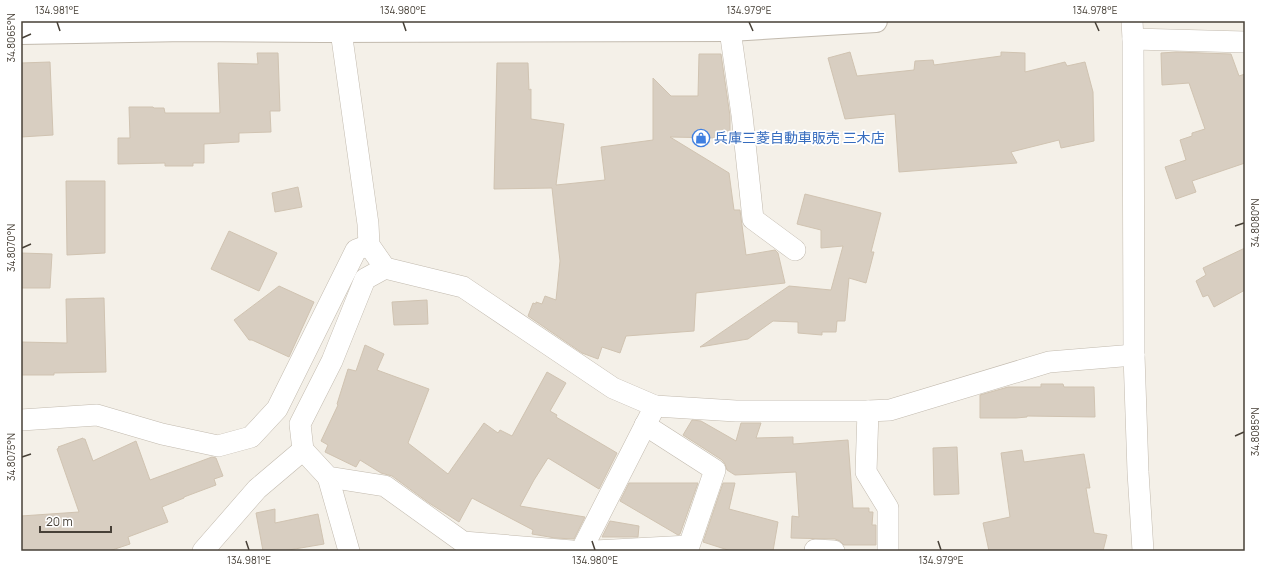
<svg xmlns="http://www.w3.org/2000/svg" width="1266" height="572" viewBox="0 0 1266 572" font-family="Manrope,'Noto Sans JP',sans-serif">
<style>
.building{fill:#d8cec1;stroke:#d0c3b1}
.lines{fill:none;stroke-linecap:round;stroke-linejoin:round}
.minor-casing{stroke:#c2baae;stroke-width:22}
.tertiary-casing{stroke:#c2baae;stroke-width:24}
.minor{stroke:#fff;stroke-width:21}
.tertiary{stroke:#fff;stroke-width:22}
.ticks{fill:none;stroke:#474037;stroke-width:1.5}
.labels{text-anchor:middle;stroke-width:3.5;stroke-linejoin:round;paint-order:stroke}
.shop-label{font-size:14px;fill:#366cbe;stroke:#fff;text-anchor:start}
.neatline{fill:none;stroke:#474037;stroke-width:1.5}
.ticks-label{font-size:10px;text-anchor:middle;fill:#474037}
</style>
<rect width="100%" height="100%" fill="#f4f0e8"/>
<g class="building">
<path d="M850,52L857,76L914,70L915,61L933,60L934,65L1001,56V52L1025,53V72L1065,62L1067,66L1085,62L1093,92L1094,141L1061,148L1059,140L1011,152L1017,163L899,172L895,114L845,119L828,58Z"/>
<path d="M1176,52L1231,54L1239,76L1245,74V163L1192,181L1196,192L1176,199L1165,167L1186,160L1180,140L1192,136V133L1205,129L1189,83L1162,85L1161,53Z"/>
<path d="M257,53H278L280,111H270L271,132L239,133V142L204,144V163H193V166H165V163L118,164V138H130L129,107H153L154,108H164L165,113H220L218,63L258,64Z"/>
<path d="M699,54H721L730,116V131H720V138L670,137L729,173L734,210H740L746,255L775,250L778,253L785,283L696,293L694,331L626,336L620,353L602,347L598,359L582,353L528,316L533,303L536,304V302L542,304L545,296L556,300L560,261L552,188L494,189L497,63H528L529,90L531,89V119L564,124L556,185L605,180L601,147L653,140V78L671,96H698Z"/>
<path d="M50,62L53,135L21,137V63Z"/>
<path d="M66,181H105V253L67,255Z"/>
<path d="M298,187L302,207L275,212L272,193Z"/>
<path d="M805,194L881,213L871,252H874L866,283L849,278L845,321H837L836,332H822V335L798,333V322L773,321L748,339L700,347L789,286L831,290L843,246L821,248V230L797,224Z"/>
<path d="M229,231L277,253L259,291L211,269Z"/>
<path d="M1245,248V290L1214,307L1208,295L1203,297L1196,281L1206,275L1203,268Z"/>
<path d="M21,253L52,254L50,288H21Z"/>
<path d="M279,286L314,302L289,357L252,340H249L234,320Z"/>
<path d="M104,298L106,372L54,373V375H21V342L67,343L66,299Z"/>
<path d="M427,300L428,324L394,325L392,302Z"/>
<path d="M365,345L384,354L377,370L429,389L408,443L448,474L484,423L498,433L500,430L512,436L547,372L566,383L550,411L557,415L556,417L617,453L599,489L548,458L534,480L520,506L585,517L574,539L555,538L532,534L533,530L472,498L459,522L429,503L392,476L381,473L360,460L356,467L325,452L328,445L321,441L338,405L337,404L348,369L356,371Z"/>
<path d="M1041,384H1063L1064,387H1094L1095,417L1027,416V417L1016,418H980V395L1008,387H1041Z"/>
<path d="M692,420L701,421L736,441L741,423H761L756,438L793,437V444L848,440L853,508H869V512H873L872,525H876V545H844L840,541L835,539L791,538L792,516L799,517L796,472L735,475L727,470L725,464L722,460L683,435Z"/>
<path d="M83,438V439H85L93,461L136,441L150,480L212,457L216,458L223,476L214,479L216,485L184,497V498L162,507L168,522L128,537L130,544L109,551H21V516L79,512L57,449L59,448L58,447Z"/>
<path d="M957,447L959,494L934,495L933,448Z"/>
<path d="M1022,450L1024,462L1084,454L1090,488H1086L1094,533L1107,535L1103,551H989L983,523L1010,517L1001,453Z"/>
<path d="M629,483H698L680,534L678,535L620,501Z"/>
<path d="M723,483H735L729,509L778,522L773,551H731L703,542Z"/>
<path d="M275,509V523L318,514L324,544L283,551H263L256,513Z"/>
<path d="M610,521L639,526L638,537H602Z"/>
</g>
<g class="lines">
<defs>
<g id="minor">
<path d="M342,21L341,31L368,224L369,245L385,268L463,287L613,388L655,406L581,551"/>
<path d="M731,21L730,30L742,115L753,219L795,250"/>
<path d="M1132,21L1133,39L1134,355L1138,472L1143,551"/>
<path d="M1133,39L1245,42"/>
<path d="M385,268L365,279L332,361L300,424L303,450L328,477L385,486L463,542L572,551"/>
<path d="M655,406L736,411H868L890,410L1049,362L1134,355"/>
<path d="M868,411L866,472L888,508V551"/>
<path d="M21,420L97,415L162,434L218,446L251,437L277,409L356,250L369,245"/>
<path d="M328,477L349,551"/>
<path d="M203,551L257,489L303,450"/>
<path d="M595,551L689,546L715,470L645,425"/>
<path d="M815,551V550L834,551"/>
</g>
<path id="tertiary" d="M21,33L186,30L323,31L730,30L876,21"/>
</defs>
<use href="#minor" class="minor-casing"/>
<use href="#tertiary" class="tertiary-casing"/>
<use href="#minor" class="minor"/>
<use href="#tertiary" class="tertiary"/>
</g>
<path class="ticks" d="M57,22L60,31M403,22L406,31M749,22L753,31M1095,22L1099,31M22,38L31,34M1235,226L1244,223M22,248L31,244M1235,436L1244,432M22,457L31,454M246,541L249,550M592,541L595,550M938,541L941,550"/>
<defs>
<symbol id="shop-ring" viewBox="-11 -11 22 22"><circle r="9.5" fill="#fff" stroke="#3f7fe0" stroke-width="1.5"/><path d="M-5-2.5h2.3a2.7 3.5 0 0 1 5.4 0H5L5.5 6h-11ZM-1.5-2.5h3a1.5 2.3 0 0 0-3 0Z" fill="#3f7fe0"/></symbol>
</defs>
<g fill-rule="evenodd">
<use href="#shop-ring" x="691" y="128" width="20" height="20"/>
</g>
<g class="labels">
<g class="shop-label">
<text x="714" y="143">兵庫三菱自動車販売 三木店</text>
</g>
</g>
<rect width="1266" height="572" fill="none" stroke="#ffffff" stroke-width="44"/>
<path d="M40 526v6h71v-6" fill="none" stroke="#474037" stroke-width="2"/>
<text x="46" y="526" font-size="12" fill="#474037" stroke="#ffffff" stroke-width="3" paint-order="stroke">20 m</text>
<rect x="22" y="22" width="1222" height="528" class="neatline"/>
<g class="ticks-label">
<text x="57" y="14">134.981°E</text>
<text x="403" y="14">134.980°E</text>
<text x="749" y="14">134.979°E</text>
<text x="1095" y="14">134.978°E</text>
<text transform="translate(11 38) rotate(-90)" y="4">34.8065°N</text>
<text transform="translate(1255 223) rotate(-90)" y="4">34.8080°N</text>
<text transform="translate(11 248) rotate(-90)" y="4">34.8070°N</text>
<text transform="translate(1255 432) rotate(-90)" y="4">34.8085°N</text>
<text transform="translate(11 457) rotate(-90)" y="4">34.8075°N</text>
<text x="249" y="564">134.981°E</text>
<text x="595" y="564">134.980°E</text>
<text x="941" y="564">134.979°E</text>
</g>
</svg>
